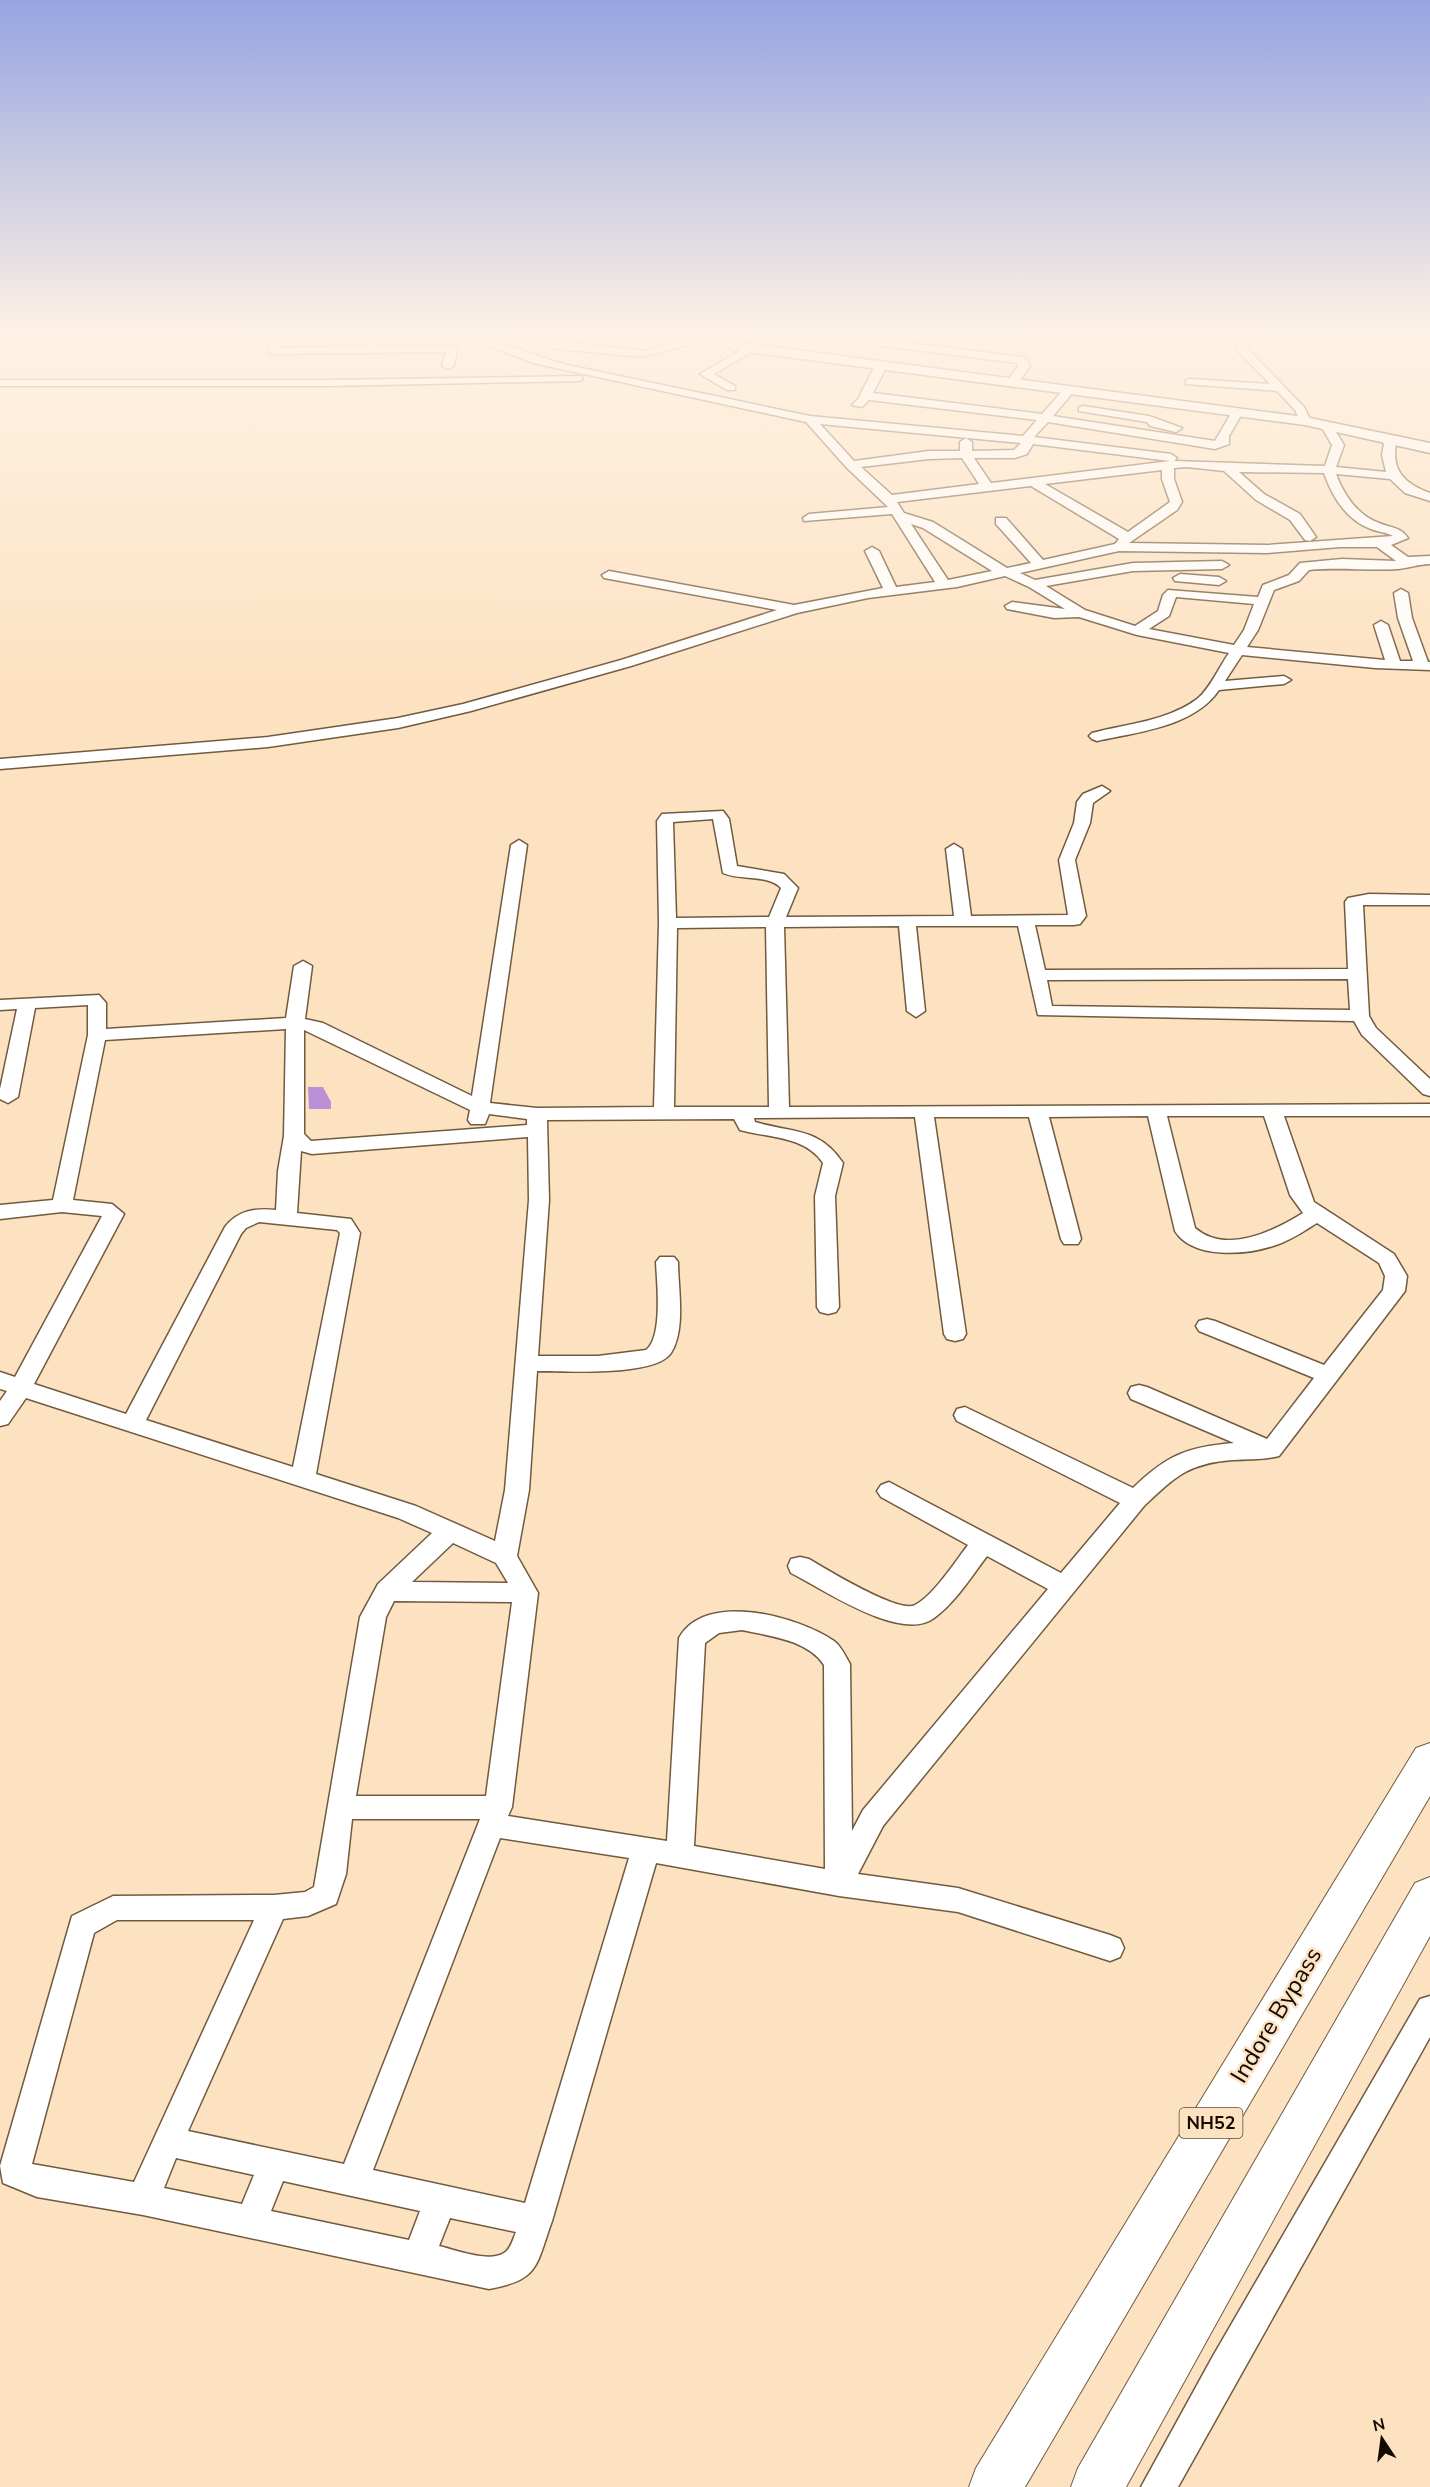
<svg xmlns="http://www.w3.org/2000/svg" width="1430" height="2487" viewBox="0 0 1430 2487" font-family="'Nunito Sans',sans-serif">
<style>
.water{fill:#bb8fd6}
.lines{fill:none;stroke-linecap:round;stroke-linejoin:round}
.minor-casing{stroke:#715a3e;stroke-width:3}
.major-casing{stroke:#715a3e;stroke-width:3}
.highway-casing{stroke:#715a3e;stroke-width:2}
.minor{fill:#fff;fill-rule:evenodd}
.major{fill:#fff;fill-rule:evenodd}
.highway{fill:#fff;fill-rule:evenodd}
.labels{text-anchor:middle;stroke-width:5;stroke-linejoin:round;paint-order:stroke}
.shield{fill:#fde2c2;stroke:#594b3c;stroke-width:1.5}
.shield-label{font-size:18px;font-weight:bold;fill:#130a02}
.near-street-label{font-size:24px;fill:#130a02;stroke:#fde2c2}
</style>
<rect width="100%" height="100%" fill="#fde2c2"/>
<path class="water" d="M308,1087H323L331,1102V1109H309Z"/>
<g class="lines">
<defs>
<g id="minor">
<path d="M273,338H283L280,348L369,346L372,338H382L380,346H452L457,349L454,366L448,369L442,366L446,352L273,354L268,351Z"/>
<path d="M469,338C500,338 536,357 567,365L810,416L1023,436L1037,420L869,400L862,407L852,405L858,399L876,364L882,361L888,364L873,393L1042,414L1065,388L1069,387L1075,390L1053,416L1215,441L1233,410H1241L1243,412L1229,436V444L1215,449L1048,422L1034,437L1171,454L1177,458L1174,461L1325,466L1332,445L1321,426L1327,422L1331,424L1344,445L1336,467L1386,472L1382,455L1384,444L1380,439L1390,436L1396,443C1391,471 1405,484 1430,493V501L1405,493L1390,479L1336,474C1344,495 1357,515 1379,523C1391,528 1401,527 1408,538L1391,545L1408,557L1430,556V564C1419,564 1409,568 1398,569C1369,571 1339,567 1309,570L1299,581L1274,590L1258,630L1247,647L1385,660L1374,625L1381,621L1388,625L1400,661H1413L1398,618L1394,593L1401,589L1408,593L1412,618L1428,662H1430V670L1375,668L1242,655L1225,681L1284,676L1291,680L1284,684L1219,690C1194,727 1137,732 1097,741L1092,739L1089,736L1092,733C1126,724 1168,721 1197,699C1210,689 1219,667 1229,653L1137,635L1079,617L1054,618L1007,609L1005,606L1012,602L1065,609L1029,587L1005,576L957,587L868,598L797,613L631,666L471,711L398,728L268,747L0,769V759L268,737L398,718L463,704L621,660L777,610L604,578L602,575L609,571L794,605L883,588L865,551L872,547L879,551L896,587L935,582L892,514L804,521L803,518L809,514L888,507L847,468L806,422L533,363ZM820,424L1021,443L1014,450L972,451V442L966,438L960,442V451H929L854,461ZM1033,444L1170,461L991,483L974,458H1015L1027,454ZM962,458L979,484L892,495L861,467L929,459ZM1187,467L1224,471L1256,500L1290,520L1305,540L1310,541L1316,537L1300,514L1264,494L1239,472L1324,473C1332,496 1346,520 1371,529C1378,532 1386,532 1393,536L1267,545L1129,543L1177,510L1182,502L1174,479V468ZM1162,470V479L1170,502L1128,532L1045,484ZM1031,486L1119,539L1115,544L1043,560L1006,518H996V524L1031,563L1007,568L933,522L904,513L897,502ZM911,524L923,528L992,571L948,580ZM1340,547H1377L1396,561L1342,559L1300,563L1289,575L1263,585L1258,597L1168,590L1163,595L1158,611L1135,626L1085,610L1046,586L1133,571L1222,569L1229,565L1222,561L1133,563L1035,580L1020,573L1119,551L1267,553ZM1176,597L1254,604L1244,630L1234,645L1149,629L1169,616Z"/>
<path d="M529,338L643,351L694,338H713L643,357L556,349Z"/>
<path d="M872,338L1022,357L1026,358L1030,366L1017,384L1013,385L1007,382L1018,366L1017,363L868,344L863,341Z"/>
<path d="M1233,338H1243L1248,349L1304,407L1311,421L1309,423H1301L1295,410L1277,391L1186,384V380L1190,379L1270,384L1239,352Z"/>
<path d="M747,347L756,349L714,374L735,386V390H727L700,374Z"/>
<path d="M582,376V380L578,381L330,386H0V380H330Z"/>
<path d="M1083,406L1149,416L1182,428L1176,432L1150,426L1147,422L1079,411V407Z"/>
<path d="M1180,574L1219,577L1226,581L1219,585L1175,581L1173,578Z"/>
<path d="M1102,786L1110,791L1093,803L1090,823L1075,860L1086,916L1080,924L1074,925H1035L1045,970L1348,969L1345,902L1348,898L1369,894L1430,895V905H1363L1369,1016L1376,1028L1430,1079V1096L1423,1094L1362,1035L1354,1021L1038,1015L1018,926H916L925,1011L916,1017L907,1011L899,926L784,927L789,1107L1430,1104V1116H1284L1314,1202L1394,1254L1407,1276L1405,1291L1279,1456C1264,1460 1248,1459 1233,1460C1188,1463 1175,1477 1144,1506L883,1826L858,1874L958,1888L1110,1935L1120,1939L1124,1948L1120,1957L1110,1961L958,1912L839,1896L656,1863L552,2221C536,2265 540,2280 489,2289L143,2215L37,2197L3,2183L0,2166L72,1916L113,1896L274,1895L305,1892L314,1887L360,1617L378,1584L432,1533L398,1518L26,1398L8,1424L0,1426V1401L7,1391L0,1389V1372L15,1377L102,1216L62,1212L0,1219V1205L53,1200L88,1035V1005L35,1008L18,1097L8,1103L0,1099V1089L17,1009L0,1010V1000L99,995L106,1003V1029L286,1018L294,966L303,961L312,966L305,1019L323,1023L472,1096L511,845L519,840L527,845L490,1103L537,1108L654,1107L659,923L657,821L662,814L723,811L729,819L737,866L784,874L798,888L786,917L954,916L946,849L954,844L962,849L971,916L1068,915L1059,860L1074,823L1077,802L1083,794ZM713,819L723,873C741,881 768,874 781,888L769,917L676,918L673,822ZM766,927L769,1107H674L677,928ZM1348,979L1350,1010L1052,1006L1047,980ZM286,1029L284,1136L278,1171L276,1210C255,1208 238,1210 225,1227L126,1414L34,1384L124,1214L112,1204L73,1200L105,1040ZM304,1030L470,1110L468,1120L471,1124H485L489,1114L527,1119V1125L311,1141L304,1134ZM1148,1116L1175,1231C1193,1260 1248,1255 1276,1245C1291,1240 1304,1231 1317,1223L1379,1263L1385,1276L1383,1290L1324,1365L1215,1321L1207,1319L1199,1321L1196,1326L1199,1331L1314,1378L1267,1439L1147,1387L1139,1385L1131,1387L1128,1393L1131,1399L1234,1443C1187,1447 1167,1455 1133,1488L965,1407L957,1409L954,1415L957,1421L1120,1503L1061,1573L889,1482L881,1485L877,1491L881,1497L968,1545C955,1562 933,1596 915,1605C899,1614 826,1569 809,1559L800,1557L791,1559L788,1566L791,1573C823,1589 901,1643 934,1618C955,1603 971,1577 987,1556L1048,1589L863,1810L852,1831L850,1664C846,1657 841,1646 834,1641C799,1617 705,1590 679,1638L667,1841L508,1816L512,1807L538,1593L517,1556L529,1490L537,1371C565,1371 655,1377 671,1353C686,1329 678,1289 678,1262L674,1257H660L656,1262C657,1283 663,1337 646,1350L598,1356H538L549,1200L547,1120L734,1119L740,1130C769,1138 805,1136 823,1163L815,1196L817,1307L820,1312L828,1314L836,1312L839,1307L835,1196L843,1163C819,1127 793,1133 755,1122L754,1118L915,1117L944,1334L947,1339L955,1341L963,1339L966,1334L934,1117H1029L1061,1239L1064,1244H1078L1081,1239L1049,1117ZM1167,1116H1264L1290,1195L1303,1213C1274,1231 1226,1255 1195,1228ZM528,1137L529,1200L505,1490L495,1541L416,1506L316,1474L360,1233L351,1219L297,1213L301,1151L312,1154ZM259,1222L337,1230L340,1233L293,1467L146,1420L241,1234L246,1228ZM453,1543L496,1563L508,1583L412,1582ZM394,1601L512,1602L486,1796H356L386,1617ZM742,1630C769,1636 808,1640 824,1665L825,1869L694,1846L705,1643L719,1633ZM352,1819H480L344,2164L188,2131L283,1919L308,1916L336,1904L346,1874ZM500,1838L629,1858L525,2203L373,2170ZM117,1920H254L134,2182L32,2164L94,1933ZM176,2158L254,2175L242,2204L164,2188ZM283,2181L420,2211L409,2240L271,2211ZM450,2218L516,2232C513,2239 511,2249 504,2253C489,2263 456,2250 439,2246Z"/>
<path d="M1430,1996V2037L1178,2487H1141L1213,2356L1420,1999Z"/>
</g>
<path id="major" d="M707,338H726L736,342L1305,417L1430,443V453L1305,425L733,350Z"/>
<g id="highway">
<path d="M1430,1743V1796L1025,2487H969L976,2468L1416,1748Z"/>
<path d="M1430,1877V1936L1126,2487H1071L1078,2468L1415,1883Z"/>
</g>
</defs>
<use href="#minor" class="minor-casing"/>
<use href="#major" class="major-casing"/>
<use href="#highway" class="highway-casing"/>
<use href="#minor" class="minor"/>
<use href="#major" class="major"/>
<use href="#highway" class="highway"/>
</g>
<linearGradient id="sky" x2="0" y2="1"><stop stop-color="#96a5e1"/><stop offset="0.49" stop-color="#fef2e4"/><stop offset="1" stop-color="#fef2e4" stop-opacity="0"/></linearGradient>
<rect width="1430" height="686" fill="url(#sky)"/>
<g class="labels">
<rect class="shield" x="1179.5" y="2108" width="63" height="30" rx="4.5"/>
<g class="shield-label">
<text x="1211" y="2129">NH52</text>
</g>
<g class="near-street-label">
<text transform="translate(1276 2015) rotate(-59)" y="8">Indore Bypass</text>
</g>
</g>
<g transform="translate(1382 2439) rotate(347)" stroke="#fde2c2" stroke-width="4.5" paint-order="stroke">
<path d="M0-4.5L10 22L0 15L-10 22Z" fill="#130a02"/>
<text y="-9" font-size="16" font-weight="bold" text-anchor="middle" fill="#130a02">N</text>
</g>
</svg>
